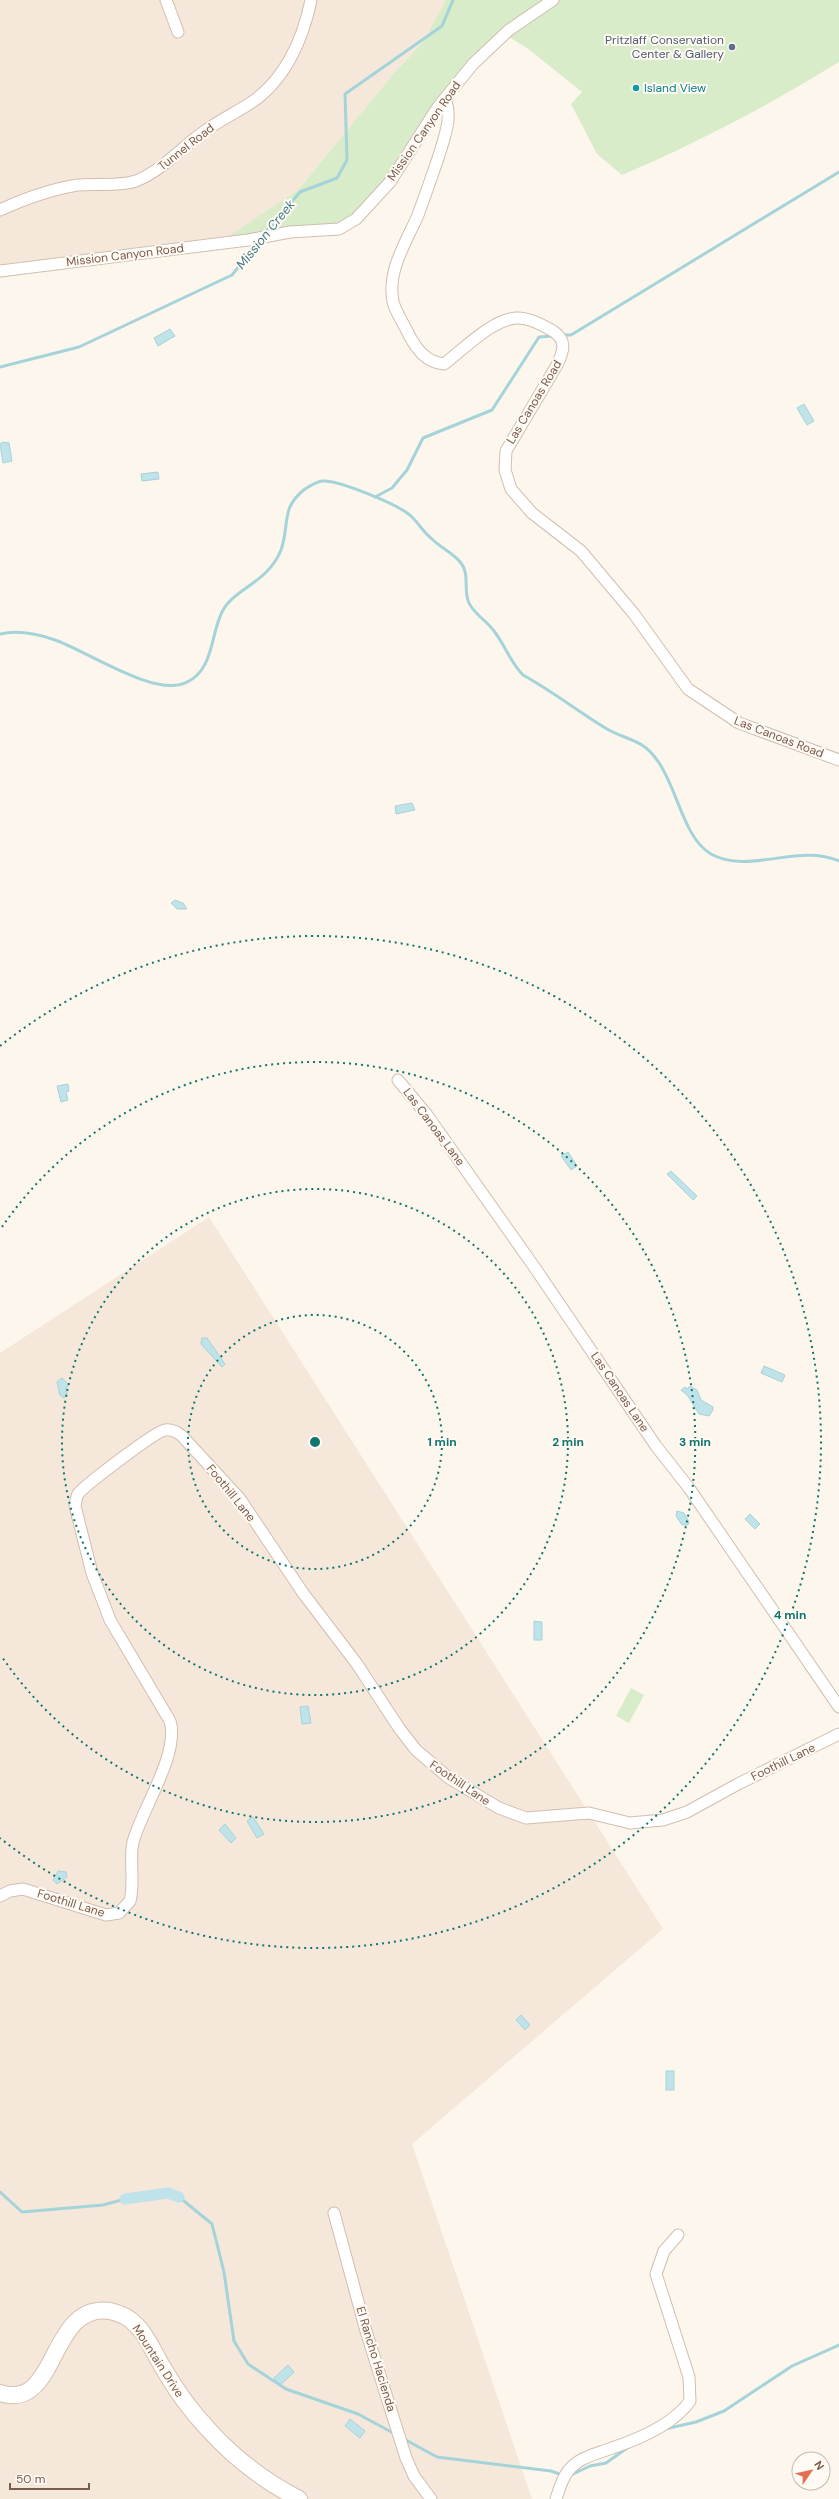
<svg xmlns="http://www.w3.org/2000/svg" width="839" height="2499" viewBox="0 0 839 2499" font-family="'DM Sans',sans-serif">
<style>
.residential{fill:#f5e8da}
.green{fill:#d8ecc9}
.water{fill:#bfe3e8;stroke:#a5d3da}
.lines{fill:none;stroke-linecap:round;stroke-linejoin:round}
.stream{stroke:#a5d3da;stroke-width:3}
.canal{stroke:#bfe3e8;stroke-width:11}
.street-casing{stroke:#d1beb0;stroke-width:13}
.secondary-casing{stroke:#d6c0b0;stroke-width:18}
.street{stroke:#fff;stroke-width:11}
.secondary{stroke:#fff;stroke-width:16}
.ring{fill:none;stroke:#0f766e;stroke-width:2;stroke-dasharray:2 4}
.service-dot{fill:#5c6f8a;stroke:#fffaf3;stroke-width:1.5}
.culture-dot{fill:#0f9aa8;stroke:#fffaf3;stroke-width:1.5}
.labels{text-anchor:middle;stroke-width:4;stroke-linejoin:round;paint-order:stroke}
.service-label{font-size:12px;fill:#4e5e75;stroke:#fffaf3;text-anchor:end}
.culture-label{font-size:12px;fill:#0d838f;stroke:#fffaf3;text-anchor:start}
.street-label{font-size:12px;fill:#7a5c4d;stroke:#fffaf3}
.water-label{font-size:13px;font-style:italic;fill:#437c86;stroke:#fffaf3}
.centre{fill:#0f766e;stroke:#fffaf3;stroke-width:2}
.ring-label{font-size:12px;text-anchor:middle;font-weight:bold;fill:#0f766e;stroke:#fffaf3;stroke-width:4;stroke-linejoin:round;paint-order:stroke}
</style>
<rect width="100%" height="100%" fill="#fdf6ec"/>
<g class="residential">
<path d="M0,0H446L423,42L394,73L298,190L222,243L0,271Z"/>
<path d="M209,1217L663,1929L412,2144L532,2499H0V1353Z"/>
</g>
<g class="green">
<path d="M446,0H839V62C769,105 698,143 622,175L597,154L571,104L582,92L527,48L501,32L405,160L359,213L342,223L294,226L226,238L298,190L394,73L423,42Z"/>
<path d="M631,1688L644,1695L629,1723L616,1716Z"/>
</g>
<g class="water">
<path d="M170,329L175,336L158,346L154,338Z"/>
<path d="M804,404L814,421L807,425L797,408Z"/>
<path d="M3,442L9,443L12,461L3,463L0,444Z"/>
<path d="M158,472L159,479L142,481L141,474Z"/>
<path d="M412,803L415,810L396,814L395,806Z"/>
<path d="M175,900L183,903L187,909H177L171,903Z"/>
<path d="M68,1084L69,1091L66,1092L68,1100L61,1102L57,1086Z"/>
<path d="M568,1152L577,1166L571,1170L561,1156Z"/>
<path d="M671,1171L697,1196L693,1200L667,1174Z"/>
<path d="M202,1338H207L225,1364L222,1367L201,1344Z"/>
<path d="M764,1366L785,1375L782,1382L761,1373Z"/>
<path d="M62,1378L69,1385L66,1387L67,1395L64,1398L60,1395L57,1382Z"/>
<path d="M690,1386L697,1390L701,1400L713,1407V1410L709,1416L699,1414L688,1396L681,1390L685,1387L687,1389Z"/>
<path d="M677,1511L684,1513L689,1522L688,1525H682L676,1516Z"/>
<path d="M750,1514L760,1524L755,1529L745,1519Z"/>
<path d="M534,1621L542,1622V1640H534Z"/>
<path d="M308,1706L311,1723L302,1724L300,1707Z"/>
<path d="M253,1817L264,1834L257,1838L247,1821Z"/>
<path d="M225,1824L236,1838L231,1843L219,1830Z"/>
<path d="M58,1871L66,1872L67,1877L57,1884L53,1880Z"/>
<path d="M521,2015L530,2025L525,2030L516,2020Z"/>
<rect x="666" y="2071" width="8" height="19"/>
<path d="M288,2365L294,2372L280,2385L274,2378Z"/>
<path d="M350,2419L365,2431L360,2438L345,2426Z"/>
</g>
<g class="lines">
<g class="stream">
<path d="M266,232L300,192L337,178L347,160L345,94L442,26L453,0"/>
<path d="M563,335H571L839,172"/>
<path d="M0,367L79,347L232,275L258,242"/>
<path d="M375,497L392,488L407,470L423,438L492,410L539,337L553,336"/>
<path d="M0,634C18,630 38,634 55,640C85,650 154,697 185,683C214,671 210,636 222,612C233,589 268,583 281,550C290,525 280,508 305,489C310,486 316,482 322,481C339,480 400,505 412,517C419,524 424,533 432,539C441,548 453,553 461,563C470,574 463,591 469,603C474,614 487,621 494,631C505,645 510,662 523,675C552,691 579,712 607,729C628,741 641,738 657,760C677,786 683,838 711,854C748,875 799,843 839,861"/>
<path d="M0,2192L22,2212L103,2205L125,2199"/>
<path d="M179,2197L212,2224L224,2272L234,2341L248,2364L286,2389L358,2414L395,2434"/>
<path d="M665,2429L696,2422L724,2411L792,2366L839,2345"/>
<path d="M404,2439L437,2457L551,2471L562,2475"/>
<path d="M571,2475L590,2466L606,2463L630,2446"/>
</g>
<path class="canal" d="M125,2199L168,2193L179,2197"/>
<defs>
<g id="street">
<path d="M166,0L178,32"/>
<path d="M445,99C452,116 446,132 441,149C434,171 426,193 418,215C406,243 387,270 393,302C396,313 404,324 409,335C417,350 426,362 444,364C463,350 491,320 516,318C528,317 543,325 553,331C568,341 563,352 557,365L506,451L505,470L511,489L532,513L581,551L634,614L688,689L739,723L839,760"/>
<path d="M0,210C24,199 52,189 78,185C97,183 117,187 136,181C161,171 180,149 202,133C217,122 233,114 249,104C284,82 303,40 311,0"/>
<path d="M0,271L248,240L290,232L339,229L356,219L390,182L438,107L473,64L509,30L553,0"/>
<path d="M398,1080L427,1115L535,1268L656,1446L689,1488L839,1707"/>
<path d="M0,1896L10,1891L23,1889L106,1915L119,1913L130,1901C135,1882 129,1861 133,1842C142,1809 180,1753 170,1721L110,1620L92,1573L75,1506C76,1502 76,1497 78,1494C85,1485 156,1431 165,1430C172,1429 177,1432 182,1436L240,1499L303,1593L357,1664L399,1728L416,1750L449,1778L499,1808L526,1818L589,1813L630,1823L663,1820L687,1812L738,1784L839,1734"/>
<path d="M334,2213L366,2331L406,2458L414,2476L431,2499"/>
<path d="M556,2499C559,2489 562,2479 568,2471C579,2457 596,2454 612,2448C639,2439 673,2425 690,2401L689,2377L656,2274L664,2251L678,2235"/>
</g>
<path id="secondary" d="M0,2393C59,2412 48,2302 110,2311C119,2313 130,2318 136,2325C147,2335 154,2353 162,2366C175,2389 190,2410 208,2429C234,2458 264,2481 299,2499"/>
</defs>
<use href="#street" class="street-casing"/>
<use href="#secondary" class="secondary-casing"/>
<use href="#street" class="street"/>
<use href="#secondary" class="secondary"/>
</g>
<g class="ring">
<circle cx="315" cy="1442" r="127"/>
<circle cx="315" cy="1442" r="253"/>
<path d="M2 1227A380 380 0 1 1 2 1657"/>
<path d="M0 1046A506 506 0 1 1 0 1838"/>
</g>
<circle class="service-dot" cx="732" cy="47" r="4"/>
<circle class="culture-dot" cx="636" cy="88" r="4"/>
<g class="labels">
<g class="service-label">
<text x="724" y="44">Pritzlaff Conservation<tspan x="724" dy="14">Center &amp; Gallery</tspan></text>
</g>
<g class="culture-label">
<text x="644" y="92">Island View</text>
</g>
<g class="street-label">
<text transform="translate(424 131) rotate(-55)" y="4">Mission Canyon Road</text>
<text transform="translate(186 147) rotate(-38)" y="4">Tunnel Road</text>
<text transform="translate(125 255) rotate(-7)" y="4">Mission Canyon Road</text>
<text transform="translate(534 402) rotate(-59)" y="4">Las Canoas Road</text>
<text transform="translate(779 737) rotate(21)" y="4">Las Canoas Road</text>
<text transform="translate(434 1127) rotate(53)" y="4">Las Canoas Lane</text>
<text transform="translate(620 1392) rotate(56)" y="4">Las Canoas Lane</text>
<text transform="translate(231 1493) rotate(51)" y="4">Foothill Lane</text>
<text transform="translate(783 1762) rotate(-26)" y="4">Foothill Lane</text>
<text transform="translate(460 1783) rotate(34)" y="4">Foothill Lane</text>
<text transform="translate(71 1903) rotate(17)" y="4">Foothill Lane</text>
<text transform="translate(376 2359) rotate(73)" y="4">El Rancho Hacienda</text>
<text transform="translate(158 2361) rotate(57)" y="4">Mountain Drive</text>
</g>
<g class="water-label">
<text transform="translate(265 234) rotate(-51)" y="5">Mission Creek</text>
</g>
</g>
<circle cx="315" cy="1442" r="6" class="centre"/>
<g class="ring-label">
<text x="442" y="1446">1 min</text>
<text x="568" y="1446">2 min</text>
<text x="695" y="1446">3 min</text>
<text x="790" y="1619">4 min</text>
</g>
<g transform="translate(811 2471) rotate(56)"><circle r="19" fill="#fffaf3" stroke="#cabbb1"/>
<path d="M0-3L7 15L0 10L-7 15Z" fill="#e76f51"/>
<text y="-6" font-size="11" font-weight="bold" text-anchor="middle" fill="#7a5c4d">N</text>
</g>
<path d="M10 2483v6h79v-6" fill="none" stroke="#7a5c4d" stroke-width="2"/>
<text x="16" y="2483" font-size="12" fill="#7a5c4d" stroke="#fffaf3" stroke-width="3" paint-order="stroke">50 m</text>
</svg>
